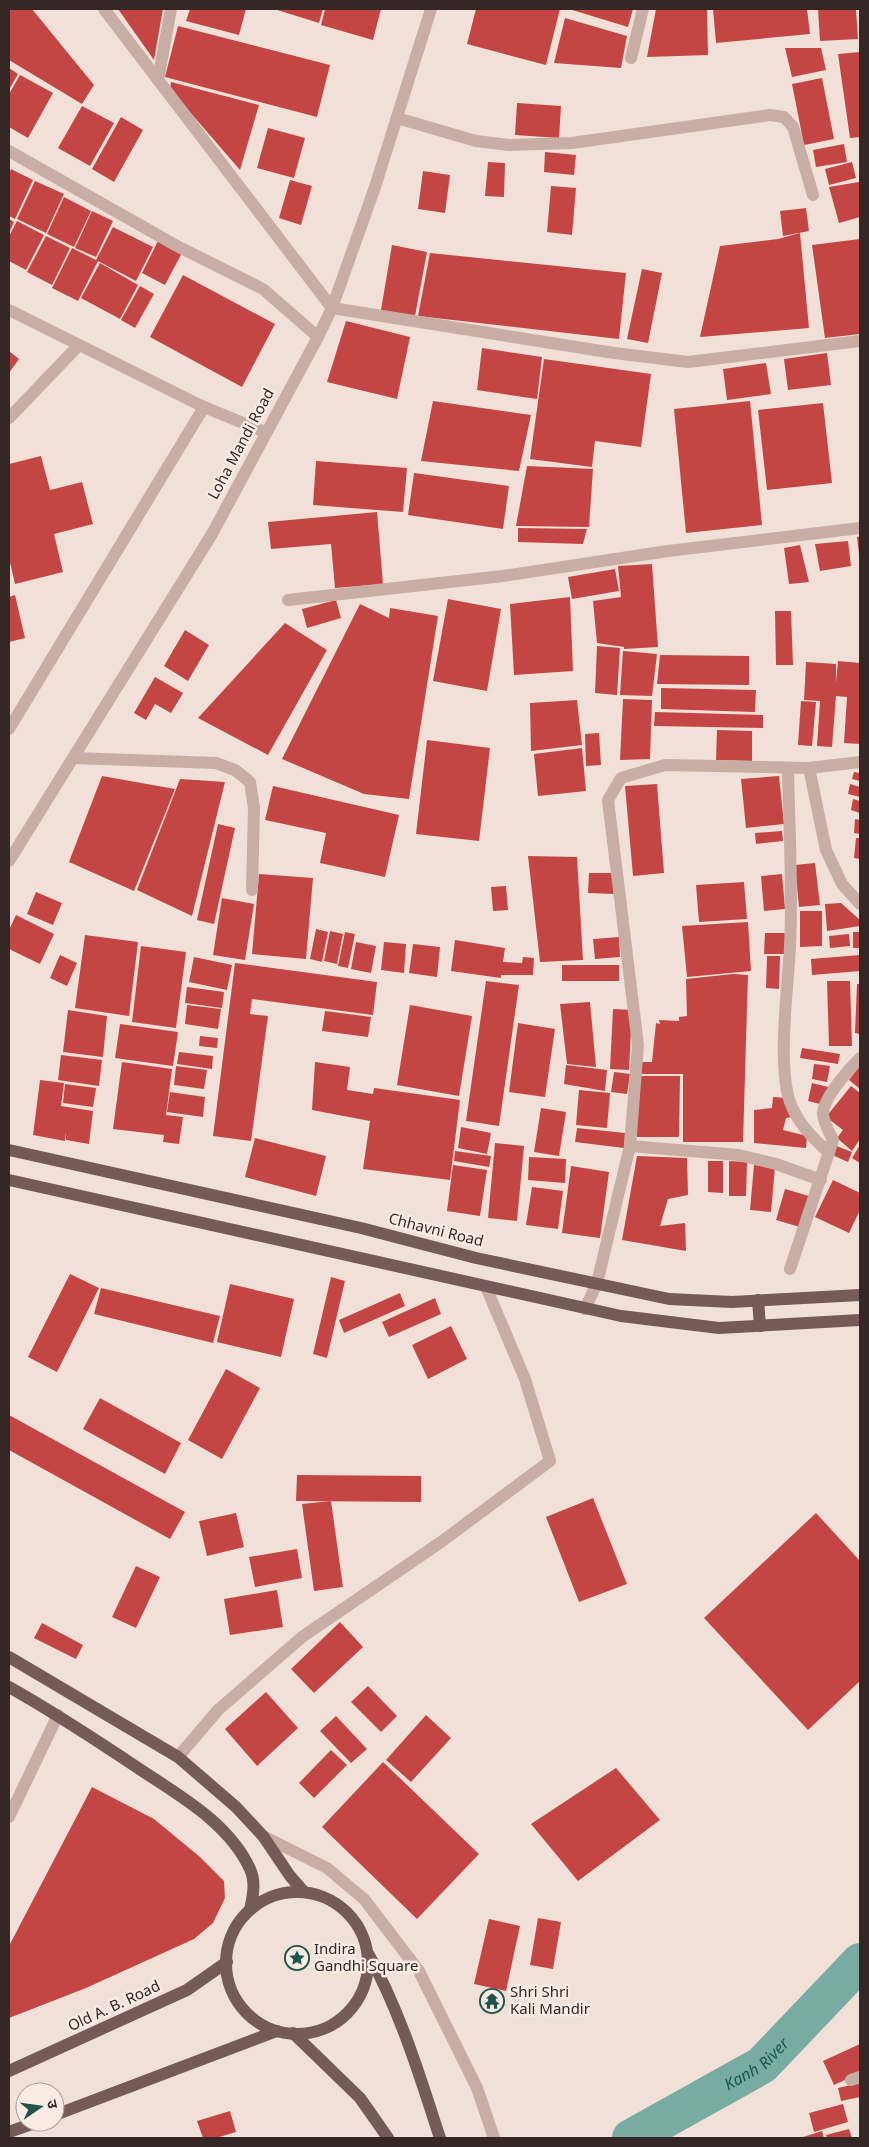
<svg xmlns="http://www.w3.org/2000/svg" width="869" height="2147" viewBox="0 0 869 2147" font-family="'Noto Sans','Noto Sans Devanagari',sans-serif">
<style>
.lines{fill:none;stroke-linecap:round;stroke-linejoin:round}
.river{stroke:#78aca3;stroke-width:38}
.building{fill:#c34644}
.minor{stroke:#c8ada5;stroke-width:12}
.major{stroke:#755b57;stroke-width:12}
.labels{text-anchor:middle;stroke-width:5;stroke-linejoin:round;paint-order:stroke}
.street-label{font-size:15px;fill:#342726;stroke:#f8ebe4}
.poi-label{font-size:15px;fill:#342726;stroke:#f8ebe4;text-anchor:start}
.water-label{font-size:16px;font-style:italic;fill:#1d544b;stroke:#f8ebe4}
</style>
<rect width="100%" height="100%" fill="#f0e0d8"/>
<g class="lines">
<path class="river" id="s1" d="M631,2138L762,2065L860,1962"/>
</g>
<g class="building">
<path d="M9,9H32L94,85L82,104L9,60Z"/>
<path d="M118,9H163L154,60Z"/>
<path d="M190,9H246L239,35L186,21Z"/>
<path d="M274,9H323L319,23Z"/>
<path d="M325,9H381L373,40L321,25Z"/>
<path d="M476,9H560L546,65L467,44Z"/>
<path d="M569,9H633L628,27Z"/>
<path d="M656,9H707L708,55L647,57Z"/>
<path d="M713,9H807L810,34L716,43Z"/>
<path d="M818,9H856L858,39L820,41Z"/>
<path d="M565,18L627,36L621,68L554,63Z"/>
<path d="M178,26L330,65L317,117L165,77Z"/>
<path d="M785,48H821L826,70L792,77Z"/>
<path d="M860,52V137L850,138L838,54Z"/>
<path d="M9,68L18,74L9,90Z"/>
<path d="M20,75L53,93L28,138L9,127V94Z"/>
<path d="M822,78L834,139L804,145L792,84Z"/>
<path d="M171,82L259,105L240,170L170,89Z"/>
<path d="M517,103L561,106L559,138L515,135Z"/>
<path d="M82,106L114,123L90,166L58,148Z"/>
<path d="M121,117L143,130L114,182L92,169Z"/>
<path d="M268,128L305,138L294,178L257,168Z"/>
<path d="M844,144L847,162L816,167L813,150Z"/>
<path d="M545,152L576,155L574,175L544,172Z"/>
<path d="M488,162L505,163L504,197L485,196Z"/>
<path d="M852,162L856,178L829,185L825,169Z"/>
<path d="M11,169L33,180L15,219L9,216V174Z"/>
<path d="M423,171L450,175L445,213L418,209Z"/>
<path d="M290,180L312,186L301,225L279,218Z"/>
<path d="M35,181L64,194L46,233L17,219Z"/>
<path d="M859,182L860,217L839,223L829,187Z"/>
<path d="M551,186L576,188L572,235L547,232Z"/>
<path d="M64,197L91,211L74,247L47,234Z"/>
<path d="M806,208L809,231L783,236L780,211Z"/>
<path d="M92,211L113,221L96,257L75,248Z"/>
<path d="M9,219L14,222L9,233Z"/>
<path d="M17,221L44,235L26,270L9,261V236Z"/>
<path d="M113,227L153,247L136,281L98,261L78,301L52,288L72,248L96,260Z"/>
<path d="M800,233L809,328L700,337L720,246L778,239Z"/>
<path d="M46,236L70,248L52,285L27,272Z"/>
<path d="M159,239L183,251L165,285L142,273Z"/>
<path d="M860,239V334L825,338L812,245Z"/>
<path d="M392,245L427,252L415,316L381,310Z"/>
<path d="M430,253L626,273L619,339L418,316Z"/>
<path d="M100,263L138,285L120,319L81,298Z"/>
<path d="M642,269L662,273L648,343L627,339Z"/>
<path d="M183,275L275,324L242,387L150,337Z"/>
<path d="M140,286L154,294L135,328L121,320Z"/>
<path d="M346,321L410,337L397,399L327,382Z"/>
<path d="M482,348L542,357L537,399L477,390Z"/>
<path d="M9,351L19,359L9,373Z"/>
<path d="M827,353L831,385L788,390L784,359Z"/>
<path d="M544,359L651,374L641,447L595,441L592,467L530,459Z"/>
<path d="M766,363L771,394L727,400L723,369Z"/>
<path d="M433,401L531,415L519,471L421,461Z"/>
<path d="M750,401L762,525L686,533L674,409Z"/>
<path d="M823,403L832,483L767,490L758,410Z"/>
<path d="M41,456L50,490L82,482L93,524L54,534L63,572L15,584L9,558V464Z"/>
<path d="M316,461L407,468L403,512L313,505Z"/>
<path d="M527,466L593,469L589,527L516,526Z"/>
<path d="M414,473L509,486L503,529L408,515Z"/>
<path d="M377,512L383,584L335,588L331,544L271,549L268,522Z"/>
<path d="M518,528L587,529L583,544L518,542Z"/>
<path d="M860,536V554H859L857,537Z"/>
<path d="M848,541L851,566L820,571L815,544Z"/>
<path d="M800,545L809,582L789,584L784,548Z"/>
<path d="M652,564L658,647L624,649V647L597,643L593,601L621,597L618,566Z"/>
<path d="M615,569L619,591L572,599L568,577Z"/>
<path d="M15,595L25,638L9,642V597Z"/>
<path d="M570,597L573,671L514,675L510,604Z"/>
<path d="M448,599L501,609L487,691L433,681Z"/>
<path d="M336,600L341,618L307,628L302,609Z"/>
<path d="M360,604L389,618L390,608L438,616L409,799L364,794L282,759Z"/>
<path d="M775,611H791L793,665H776Z"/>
<path d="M285,623L327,650L268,755L198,718Z"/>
<path d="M185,630L209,645L188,681L164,666Z"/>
<path d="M597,646L620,648L617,695L595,693Z"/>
<path d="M623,651L657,654L652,696L620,695Z"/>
<path d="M660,655L749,656V685L657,684Z"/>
<path d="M838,661L860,663V744L844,743L847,697L836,696L832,747L817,746L820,701L804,700L806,662L836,664V683Z"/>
<path d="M155,677L183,693L171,713L155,704L146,720L134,713Z"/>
<path d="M661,688L756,690L755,712L661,709Z"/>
<path d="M623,699L652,700L650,759L620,760Z"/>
<path d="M577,700L582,745L531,751L530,703Z"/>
<path d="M801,701L816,702L812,746L798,745Z"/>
<path d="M655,712L763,715V728L654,726Z"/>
<path d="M717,730L752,731V761L716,760Z"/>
<path d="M599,733L601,765L586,766L585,734Z"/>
<path d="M427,740L490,748L479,841L416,834Z"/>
<path d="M582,748L586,791L538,796L534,754Z"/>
<path d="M854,772L860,773V781L852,779Z"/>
<path d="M102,776L175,789L134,891L69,862Z"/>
<path d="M779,776L784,824L746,828L741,779Z"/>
<path d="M180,779L225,782L192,916L137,890Z"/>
<path d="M657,784L664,873L633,876L625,786Z"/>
<path d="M850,784L860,787V797L848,794Z"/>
<path d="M273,786L399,815L385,877L320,863L326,833L265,820Z"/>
<path d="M853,799L860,801V813L851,810Z"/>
<path d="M855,819L860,820V834L854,833Z"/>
<path d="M218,824L235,828L214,924L197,920Z"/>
<path d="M782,831L783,841L756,844L755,833Z"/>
<path d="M856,838H860V859L854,858Z"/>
<path d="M528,856L577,857L583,960L540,962Z"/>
<path d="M815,863L820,905L799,907L795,865Z"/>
<path d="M589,873H614V894L588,893Z"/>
<path d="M259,874L313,878L306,959L252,954Z"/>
<path d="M782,874L785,909L764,911L761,876Z"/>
<path d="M744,882L747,919L699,922L696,885Z"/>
<path d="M506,886L508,910L493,911L491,887Z"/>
<path d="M36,892L62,903L53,925L27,914Z"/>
<path d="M222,898L254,904L245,960L213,955Z"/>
<path d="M841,903L860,920V926L827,931L825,904Z"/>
<path d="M800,911H822V946L800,947Z"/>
<path d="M16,915L54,934L40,964L9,949V930Z"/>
<path d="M748,922L751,971L687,977L682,926Z"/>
<path d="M316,929L328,932L322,962L310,959Z"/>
<path d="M330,931L343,934L337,964L324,961Z"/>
<path d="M345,932L355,934L348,968L338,966Z"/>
<rect x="853" y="932" width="7" height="16"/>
<path d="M765,933H786V954H764Z"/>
<path d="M849,934L850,946L830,948L829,936Z"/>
<path d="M85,935L138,942L129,1016L75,1008Z"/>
<path d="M619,937L620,957L595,959L593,939Z"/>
<path d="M455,940L505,948L503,962L522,963L523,957L534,958L533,975H501V978L451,971Z"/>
<path d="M356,942L376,946L371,973L351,969Z"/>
<path d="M384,942L406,944L404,973L381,970Z"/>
<path d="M413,944L440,947L437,977L409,973Z"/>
<path d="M141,946L186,952L176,1028L132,1022Z"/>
<path d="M60,955L77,963L67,986L50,978Z"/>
<path d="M860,955V971L812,975L811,959Z"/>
<path d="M767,956H780L779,989L766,988Z"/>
<path d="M194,957L232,965L227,990L189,982Z"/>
<path d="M235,963L377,982L373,1015L252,999L250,1014L268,1016L251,1141L213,1136Z"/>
<rect x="562" y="965" width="57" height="16"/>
<path d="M733,974L748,975L743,1142H683V1074H640L639,1062H652L656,1023L660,1024L659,1020L679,1021V1017L687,1016L686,979Z"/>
<path d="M486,981L519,985L499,1126L466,1121Z"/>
<path d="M827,981H850L852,1046H829Z"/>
<path d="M857,984H860V1034L855,1033Z"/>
<path d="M187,987L224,992L222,1008L185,1003Z"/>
<path d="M590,1002L596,1067L567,1064L560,1004Z"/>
<path d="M187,1005L221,1009L218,1029L185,1024Z"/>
<path d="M410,1005L472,1016L459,1096L397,1085Z"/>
<path d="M613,1009L632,1010L629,1070L610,1069Z"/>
<path d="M68,1010L107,1016L103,1057L63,1052Z"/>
<path d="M325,1011L371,1017L368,1037L322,1031Z"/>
<path d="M518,1023L555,1029L545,1097L509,1092Z"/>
<path d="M120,1024L178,1032L173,1066L115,1058Z"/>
<path d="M200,1036L218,1038L217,1048L199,1046Z"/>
<path d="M802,1048L840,1054L838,1064L800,1058Z"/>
<path d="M179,1052L213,1056L212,1069L177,1064Z"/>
<path d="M61,1055L102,1060L99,1086L58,1080Z"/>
<path d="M122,1062L172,1069L166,1115L183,1117L179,1144L163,1142L164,1135L113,1129Z"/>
<path d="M315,1062L350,1067L347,1090L373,1094L374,1088L460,1100L450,1180L363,1169L370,1121L312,1110Z"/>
<path d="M814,1064L830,1066L827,1082L812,1079Z"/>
<path d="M566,1065L607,1070L605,1091L564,1084Z"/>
<path d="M860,1065V1089L849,1080Z"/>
<path d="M176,1066L207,1070L204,1089L174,1085Z"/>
<path d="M614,1072L630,1074L627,1094L611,1092Z"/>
<path d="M638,1076H680L679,1137H637Z"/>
<path d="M40,1080L64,1083L61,1106L93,1111L89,1144L66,1140V1132L65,1141L33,1135Z"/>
<path d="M812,1083L828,1087L824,1105L808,1101Z"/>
<path d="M65,1084L96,1088L93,1107L63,1103Z"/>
<path d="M851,1086L860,1093V1139L852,1151L837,1138L843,1130L826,1117Z"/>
<path d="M579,1090L610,1093L607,1128L576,1125Z"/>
<path d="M170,1092L205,1097L203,1117L167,1112Z"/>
<path d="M773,1097L787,1098L792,1117L786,1118L783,1130L807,1136L806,1148L754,1143V1110L772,1108Z"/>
<path d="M541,1108L566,1112L559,1156L534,1152Z"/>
<path d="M461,1127L491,1133L487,1154L458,1148Z"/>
<path d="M577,1128L625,1133L624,1148L575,1142Z"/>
<path d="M255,1138L326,1156L316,1196L245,1177Z"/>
<path d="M495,1143L524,1146L517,1221L488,1218Z"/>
<path d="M834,1145L852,1152L848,1162L830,1154Z"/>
<path d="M860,1145V1163L852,1158Z"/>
<path d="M455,1151L491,1156L489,1167L454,1161Z"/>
<path d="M637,1156L687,1158L688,1195L668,1199L660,1226L685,1223L686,1251L622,1240Z"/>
<path d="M529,1157L566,1159L565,1183L528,1180Z"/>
<path d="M708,1161H723V1193L708,1192Z"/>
<path d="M729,1161L747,1162L746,1196H729Z"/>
<path d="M453,1165L487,1170L480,1216L447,1211Z"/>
<path d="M754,1165L775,1167L771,1212L750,1210Z"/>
<path d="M571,1166L609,1172L600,1238L562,1233Z"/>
<path d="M833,1180L860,1193V1210L849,1233L815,1217Z"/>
<path d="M532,1187L563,1191L558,1229L526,1225Z"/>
<path d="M785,1189L809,1196L800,1227L776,1220Z"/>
<path d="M70,1274L99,1288L57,1372L28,1357Z"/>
<path d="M331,1277L345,1281L327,1358L313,1354Z"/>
<path d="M230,1284L294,1299L281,1357L217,1342Z"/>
<path d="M101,1288L220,1316L213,1343L94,1314Z"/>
<path d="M400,1293L405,1306L344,1333L339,1320Z"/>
<path d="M435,1298L441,1314L389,1337L382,1322Z"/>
<path d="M451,1326L467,1359L428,1379L412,1345Z"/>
<path d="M226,1369L260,1388L222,1459L188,1440Z"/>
<path d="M100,1398L181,1443L165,1474L83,1429Z"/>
<path d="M9,1415L185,1512L170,1539L9,1450Z"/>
<path d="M297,1475L421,1476V1502L296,1501Z"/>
<path d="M593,1498L627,1584L579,1602L546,1517Z"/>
<path d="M331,1501L343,1587L314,1591L302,1504Z"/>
<path d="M236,1513L244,1547L207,1556L199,1521Z"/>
<path d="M816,1513L860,1561V1681L808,1730L704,1618Z"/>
<path d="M297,1549L302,1578L255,1587L249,1557Z"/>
<path d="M136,1566L160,1577L136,1628L112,1617Z"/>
<path d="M277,1590L283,1627L230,1635L224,1599Z"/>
<path d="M340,1622L363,1647L314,1693L291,1669Z"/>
<path d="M42,1623L83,1645L76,1659L34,1638Z"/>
<path d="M368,1686L397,1716L381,1732L351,1702Z"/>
<path d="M266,1692L298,1728L257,1766L225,1729Z"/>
<path d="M426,1715L451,1738L411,1782L386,1760Z"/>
<path d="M336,1716L367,1749L351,1763L320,1731Z"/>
<path d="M331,1750L347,1765L314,1798L299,1783Z"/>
<path d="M383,1762L479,1854L417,1919L322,1827Z"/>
<path d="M616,1768L660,1820L578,1881L531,1824Z"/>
<path d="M92,1787L154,1819L200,1857L224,1881L225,1898L213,1923L194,1939L86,1988L9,2018V1946Z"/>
<path d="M538,1918L561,1922L553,1969L530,1965Z"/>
<path d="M489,1919L520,1926L506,1991L474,1984Z"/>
<path d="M860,2044V2073L834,2085L823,2061Z"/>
<path d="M860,2083V2097L841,2101L838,2088Z"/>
<path d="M843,2104L848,2122L814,2132L809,2113Z"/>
<path d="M230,2111L236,2132L216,2138H203L197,2121Z"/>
<path d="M849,2129L852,2138H827L826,2135Z"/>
<path d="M822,2131L824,2138H800Z"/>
</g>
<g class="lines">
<g class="minor">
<path d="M104,9L332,308L614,353L688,362L860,341"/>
<path d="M631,58L643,9"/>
<path d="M158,80L171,9"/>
<path d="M397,118L476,141L509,145L572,143L770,115L784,117L793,127L813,195"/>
<path d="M9,151L177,246L263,289L318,337"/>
<path d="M9,310L204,407L265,432"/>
<path d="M9,418L78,346"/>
<path d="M288,600L503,576L668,551L860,528"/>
<path d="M9,729L204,407"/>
<path d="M74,758L216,763L235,770L250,782L254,808L252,890"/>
<path d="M788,768C789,827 793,888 790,947C788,987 777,1065 790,1102C798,1124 813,1138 829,1153"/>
<path d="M809,768L826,850L842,884L860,904"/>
<path d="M9,861L212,534L318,337L332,308L375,187L431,9"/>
<path d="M630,1146L739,1155L776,1164L821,1180"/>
<path d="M790,1269L833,1140C829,1132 824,1124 823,1114C823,1098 849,1069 860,1058"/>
<path d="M585,1309L597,1283L630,1146L638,1045L608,800L621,778L665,765L809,768L860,762"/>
<path d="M178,1757L218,1710L302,1637L441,1542L550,1461L525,1379L486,1287"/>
<path d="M9,1817L58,1715"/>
<path d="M263,1836L327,1868L364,1899L419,1971L477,2088L494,2138"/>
<path d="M851,2080L860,2077"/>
</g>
<g class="major">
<path d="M9,1150L361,1228L476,1258L669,1299L732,1302L860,1295"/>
<path d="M9,1180L621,1316L719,1328L860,1320"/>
<path d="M758,1300L760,1326"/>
<path d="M9,1657L178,1757L236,1807L263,1836L290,1876L304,1892"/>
<path d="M9,1687C52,1711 93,1738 135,1766C176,1794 228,1821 250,1869C256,1882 253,1896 250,1910"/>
<circle cx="297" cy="1963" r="71"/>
<path d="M369,1955C401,2014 419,2074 440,2138"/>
<path d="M293,2033L360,2098L388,2138"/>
<path d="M9,2071L187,1990L227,1962"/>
<path d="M55,2115L277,2031"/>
<path d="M9,2132L37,2122"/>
</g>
</g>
<defs>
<symbol id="sight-ring" viewBox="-11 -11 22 22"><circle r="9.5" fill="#f8ebe4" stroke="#1d544b" stroke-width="1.5"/><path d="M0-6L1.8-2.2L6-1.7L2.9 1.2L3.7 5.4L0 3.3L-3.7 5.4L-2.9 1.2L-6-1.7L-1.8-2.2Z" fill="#1d544b"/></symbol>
<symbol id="temple-ring" viewBox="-11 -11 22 22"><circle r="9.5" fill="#f8ebe4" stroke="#1d544b" stroke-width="1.5"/><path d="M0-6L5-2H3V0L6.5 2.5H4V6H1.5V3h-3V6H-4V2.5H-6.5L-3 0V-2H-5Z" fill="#1d544b"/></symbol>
</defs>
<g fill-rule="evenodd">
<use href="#sight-ring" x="283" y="1944" width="28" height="28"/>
<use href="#temple-ring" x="478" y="1987" width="28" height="28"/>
</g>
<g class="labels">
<g class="street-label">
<text transform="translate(241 444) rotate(-62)" y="5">Loha Mandi Road</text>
<text transform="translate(436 1230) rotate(14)" y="5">Chhavni Road</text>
<text transform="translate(114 2006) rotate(-25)" y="5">Old A. B. Road</text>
</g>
<g class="poi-label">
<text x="314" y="1954">Indira<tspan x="314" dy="17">Gandhi Square</tspan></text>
<text x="510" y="1997">Shri Shri<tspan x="510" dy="17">Kali Mandir</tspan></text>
</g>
<g class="water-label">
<text dy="6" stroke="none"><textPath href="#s1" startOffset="146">Kanh River</textPath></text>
</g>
</g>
<rect width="869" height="2147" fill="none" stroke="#342726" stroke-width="20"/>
<g transform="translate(40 2107) rotate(77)"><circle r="24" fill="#f8ebe4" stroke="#aa9d98"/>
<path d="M0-4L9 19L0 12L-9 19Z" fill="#1d544b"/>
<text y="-8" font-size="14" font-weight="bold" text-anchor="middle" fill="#342726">उ</text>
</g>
</svg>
